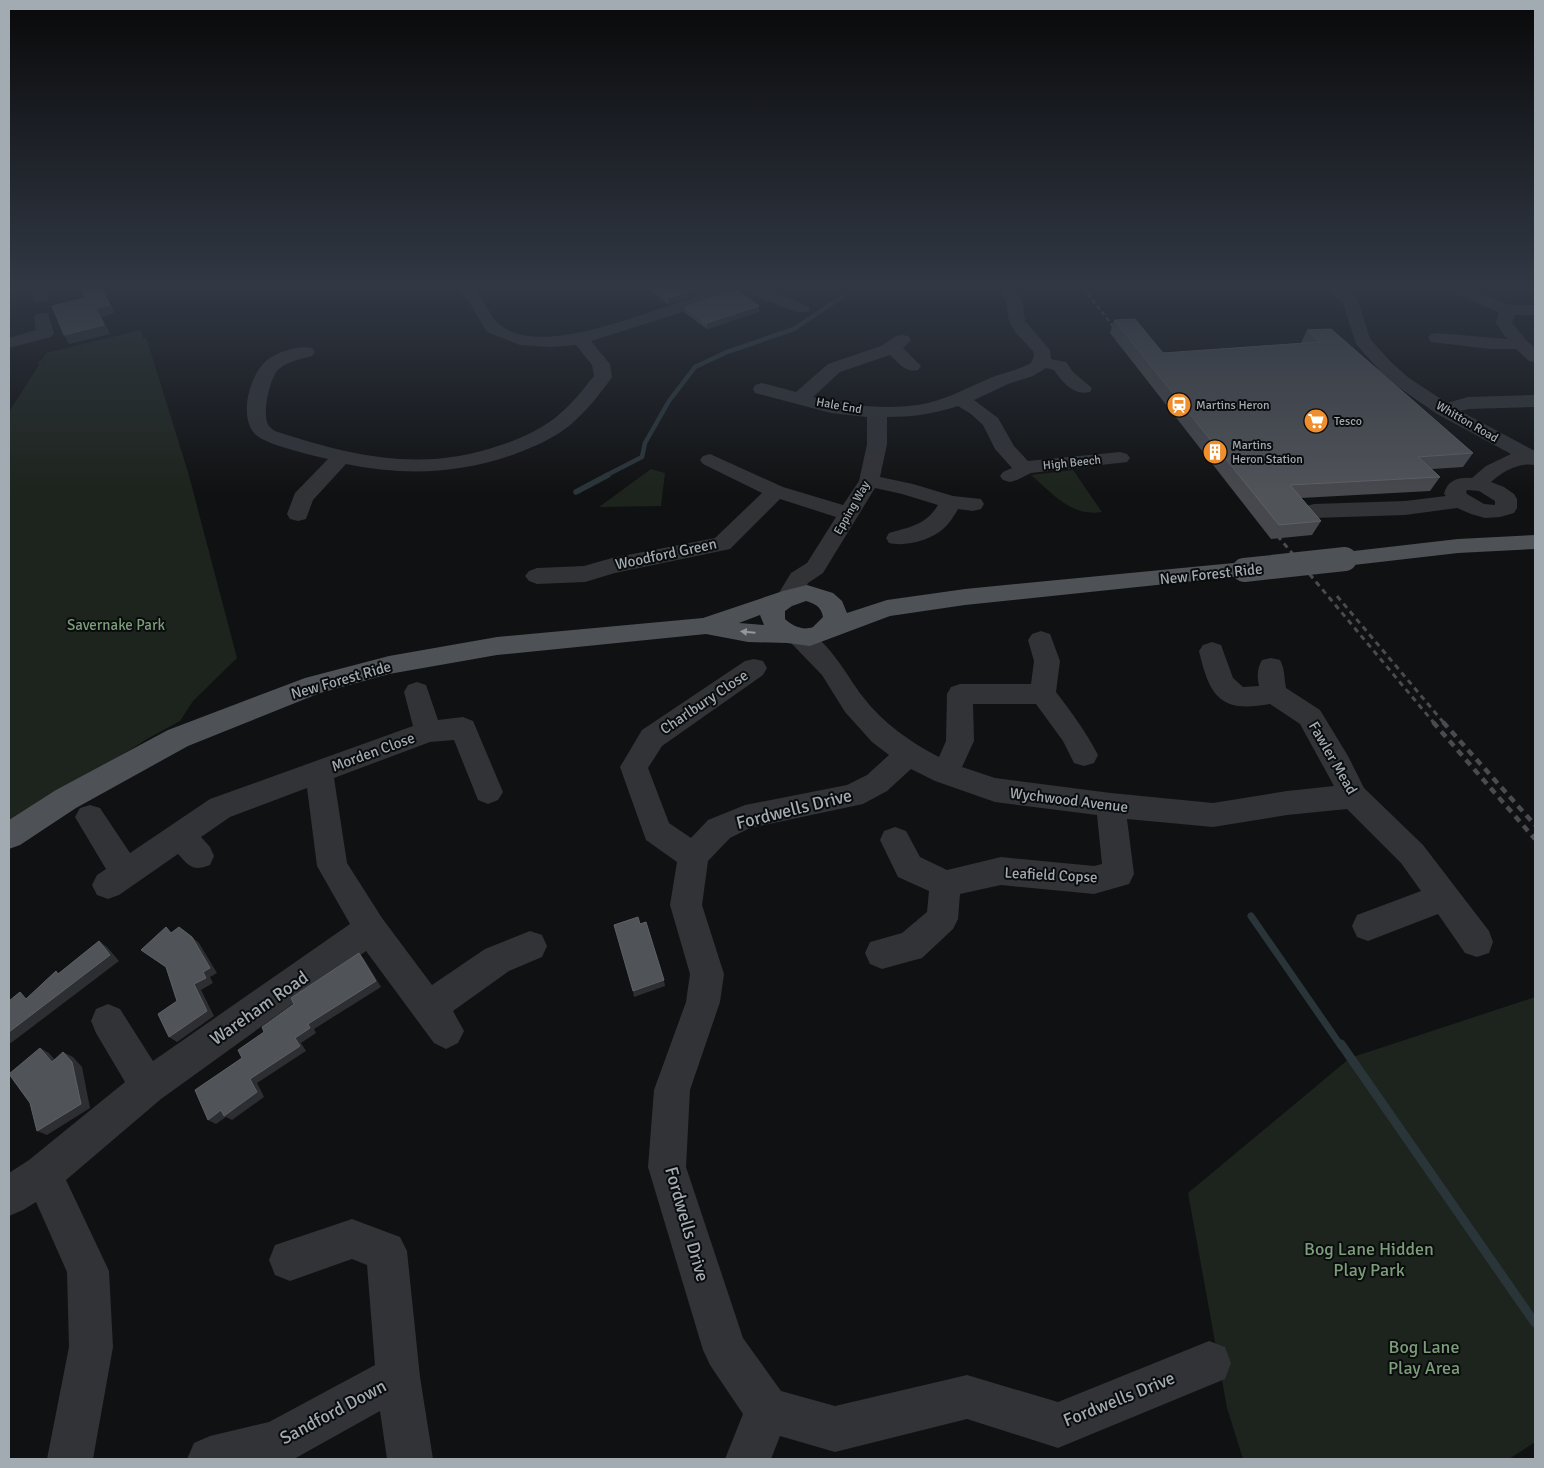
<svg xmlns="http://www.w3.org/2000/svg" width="1544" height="1468" font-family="Signika,sans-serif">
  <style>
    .green { fill: #1d241d }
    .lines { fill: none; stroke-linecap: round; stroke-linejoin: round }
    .stream-far3 { stroke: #2a353a; stroke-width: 4.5 }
    .stream-far2 { stroke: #2a353a; stroke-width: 5.5 }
    .stream-far1 { stroke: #2a353a; stroke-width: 7 }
    .stream { stroke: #2a353a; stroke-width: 9 }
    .minor { fill: #313337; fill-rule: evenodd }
    .major { fill: #4e5156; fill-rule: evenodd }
    .rail-far2 { stroke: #494b50; stroke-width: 2.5; stroke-dasharray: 4.5 3; stroke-linecap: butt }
    .rail-far1 { stroke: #494b50; stroke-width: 3; stroke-dasharray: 5.5 4.5; stroke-linecap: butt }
    .rail { stroke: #494b50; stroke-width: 4.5; stroke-dasharray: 7 5.5; stroke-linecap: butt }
    .major-bridge { stroke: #4e5156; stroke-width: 24 }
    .wall { fill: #46484d }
    .shaded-wall { fill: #2c2e31 }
    .building { fill: #505358; stroke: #5d6066 }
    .oneway { fill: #9198a0 }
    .labels { text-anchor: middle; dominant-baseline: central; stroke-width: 4; stroke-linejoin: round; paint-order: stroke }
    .far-poi-label { font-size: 12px; fill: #a2aab2; stroke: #0b0c0d; text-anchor: start }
    .far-street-label { font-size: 12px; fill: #a2aab2; stroke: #0b0c0d }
    .street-label { font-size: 15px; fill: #a2aab2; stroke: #0b0c0d }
    .park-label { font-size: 15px; fill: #7c9d79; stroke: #0b0c0d }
    .near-street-label { font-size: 18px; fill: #a2aab2; stroke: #0b0c0d }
    .near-park-label { font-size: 18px; fill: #7c9d79; stroke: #0b0c0d }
  </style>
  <rect width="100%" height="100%" fill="#101112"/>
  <path class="green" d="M 141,330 L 143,338 L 146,337 L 188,472 L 237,658 L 193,701 L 180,721 L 147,739 L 9,826 L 9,412 L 39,365 L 38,362 L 41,361 L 46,353 Z
    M 651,469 L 665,473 L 661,506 L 599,507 Z
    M 1073,470 L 1102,512 C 1071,517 1053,494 1031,475 Z
    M 1535,997 L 1535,1442 L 1509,1459 L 1243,1459 L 1227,1408 L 1188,1193 L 1350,1058 Z"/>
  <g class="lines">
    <path class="stream-far3" d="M 605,476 L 642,457 L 645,443 L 669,401 L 695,367 L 727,352 L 794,329 L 855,288"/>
    <path class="stream-far2" d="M 576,492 L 608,475"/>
    <path class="stream-far1" d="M 1251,916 L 1341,1046"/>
    <path class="stream" d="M 1341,1044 L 1535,1323"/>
    <path class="minor" d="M 30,288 L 46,288 L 48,298 L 46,301 L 34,301 Z
      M 457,288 L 473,288 C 482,297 492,319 500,325 C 549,363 672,298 727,288 C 756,282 782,295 808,306 L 810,309 L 808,312 L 796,312 L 743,291 L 737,295 L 591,341 L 610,364 L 612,377 C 600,394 586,412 569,426 C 554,438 534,447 515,454 C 459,474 404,476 346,464 L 313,500 L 306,519 L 298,521 L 290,519 L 287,514 L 295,493 L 328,459 C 311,455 267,445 256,435 C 238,419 249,376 266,361 C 276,352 299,345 312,348 L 315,352 L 312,356 C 301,359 288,361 279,369 C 270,376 261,416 269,426 C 269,427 274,430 275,431 C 351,456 423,473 501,445 C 520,439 539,430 555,418 C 570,406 582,391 594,376 L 592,365 L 576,345 L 551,347 L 520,345 L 487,332 L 469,302 Z
      M 997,288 L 1013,288 L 1022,300 L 1025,321 L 1050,350 L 1051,359 L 1066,362 L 1073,372 L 1092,388 L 1090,392 C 1074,396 1062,382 1054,370 L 1046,368 L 1033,376 L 1008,384 L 974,400 L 998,418 L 1014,446 L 1028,461 L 1120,452 L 1127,454 L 1130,458 L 1127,462 L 1031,473 L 1017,480 L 1010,482 L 1003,480 L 1000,476 L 1003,472 L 1012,468 L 995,449 L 983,425 L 971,414 L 958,406 C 934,414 912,417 887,417 L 887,444 L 880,477 L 913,484 L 953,496 L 981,499 L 984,504 L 981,509 L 973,511 L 958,509 C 954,516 949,524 943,529 C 931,540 905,547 889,543 L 886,538 L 889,533 C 910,527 926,525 938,505 L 902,494 L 875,488 L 823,573 L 808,583 L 797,602 L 789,604 L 781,602 L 777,596 L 791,573 L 807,563 L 836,517 L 780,499 L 730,549 L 615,573 L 585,582 L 537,584 L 529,581 L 525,576 L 529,571 L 537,568 L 584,566 L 612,558 L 715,538 L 762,493 L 703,464 L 700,460 L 703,456 L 710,454 L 783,487 L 843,505 L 859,481 L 867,444 L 867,417 L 831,413 L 755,393 L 753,389 L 755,385 L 762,383 L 796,392 L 828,364 L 881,346 L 896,336 L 902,335 L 908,336 L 911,340 L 903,348 L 921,366 L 918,370 C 905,373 899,363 890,355 L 840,372 L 813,397 C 849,406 899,412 935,401 C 956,395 975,384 995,376 C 1007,372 1020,369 1031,363 L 1034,356 L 1033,351 L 1015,332 L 1009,321 L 1006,300 Z
      M 1324,288 L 1342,288 L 1357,298 L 1370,339 L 1392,363 L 1409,378 L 1447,403 L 1468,397 L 1535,395 L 1535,407 L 1469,409 L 1460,411 L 1535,451 L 1535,465 C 1520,462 1503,471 1491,482 L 1504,487 L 1514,494 L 1517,499 L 1517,508 L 1514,513 L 1500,517 L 1485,518 L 1471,514 L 1457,508 L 1405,515 L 1314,518 L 1306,516 L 1303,511 L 1306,506 L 1314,504 L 1405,501 L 1446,496 L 1444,494 C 1447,480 1459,477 1472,478 L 1486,466 L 1511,454 L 1437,414 L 1397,386 L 1380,371 L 1356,344 L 1343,303 ZM 1468,490 L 1479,491 L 1495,501 L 1495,505 L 1484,504 L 1467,494 L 1466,491 Z
      M 1447,288 L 1468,288 L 1510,305 L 1535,305 L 1535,315 L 1515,315 L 1512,323 L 1526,340 L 1535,348 L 1535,362 L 1529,361 L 1516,349 L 1490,349 L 1431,342 L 1428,338 L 1431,334 L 1437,333 L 1507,339 L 1496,323 L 1499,312 L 1449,291 Z
      M 42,313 L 48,314 L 54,333 L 51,337 L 9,348 L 9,338 L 36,330 L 34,318 L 36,314 Z
      M 799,627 C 827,636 846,675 863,697 C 883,723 910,742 939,757 L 946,741 L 947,694 L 951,687 L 960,684 L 1031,684 L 1034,661 L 1028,640 L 1032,634 L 1041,631 L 1050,634 L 1060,661 L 1056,692 C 1072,713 1086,732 1098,755 L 1094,763 L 1084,766 L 1074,763 L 1063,741 L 1036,704 L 973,704 L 974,741 L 962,767 L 995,778 L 1111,793 L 1213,803 L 1287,791 L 1334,786 L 1300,724 L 1270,704 C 1221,713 1210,698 1199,651 L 1203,645 L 1212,642 L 1221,645 L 1233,678 L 1243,687 L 1259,686 C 1257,676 1257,669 1262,660 L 1271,658 L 1280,660 C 1285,669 1284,678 1286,688 L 1320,710 L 1348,756 L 1364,788 L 1423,845 L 1489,931 L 1493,942 L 1489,953 L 1477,957 L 1465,953 L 1438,914 L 1368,941 L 1357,937 L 1352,926 L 1357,915 L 1421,891 L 1401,863 L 1347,809 L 1287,815 L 1213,827 L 1127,819 L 1134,874 L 1129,884 L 1094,894 L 1001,885 L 960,894 L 958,919 L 953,929 L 922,958 L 882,969 L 870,964 L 865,953 L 870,942 L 902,933 L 927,912 L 929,891 L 898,877 L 880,840 L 884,831 L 895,827 L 906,831 L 920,857 L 947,870 L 1001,857 L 1094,866 L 1102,864 L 1097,815 L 995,802 L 935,781 L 911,769 L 887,791 L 863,804 L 750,828 L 730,838 L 708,861 L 702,905 L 724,974 L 720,1002 L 690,1090 L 686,1167 L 743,1338 L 781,1391 L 835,1406 L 967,1375 L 1058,1402 L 1209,1341 L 1225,1347 L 1231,1363 L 1225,1379 L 1058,1448 L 967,1419 L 835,1452 L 780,1436 L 771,1459 L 725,1459 L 743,1414 L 710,1365 L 703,1350 L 648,1167 L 654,1090 L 686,1002 L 690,974 L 670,905 L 677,862 L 646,840 L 620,767 L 642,730 L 745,661 L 754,659 L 763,661 L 767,668 L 763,675 L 662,746 L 648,768 L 669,823 L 691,838 L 708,820 L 745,805 L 847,785 L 867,775 L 889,755 L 872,742 L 845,712 L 822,675 L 790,642 L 787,636 L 790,630 Z
      M 417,682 L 426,685 L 438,720 L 463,717 L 473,721 L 503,792 L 498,800 L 488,804 L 478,800 L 454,740 L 430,742 L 334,778 L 347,863 L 382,918 L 432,985 L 485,949 L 530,931 L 542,935 L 547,946 L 542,957 L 509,971 L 453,1011 L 464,1031 L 458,1043 L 446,1049 L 434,1043 L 366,951 L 161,1099 L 66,1180 L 109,1271 L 113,1347 L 93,1459 L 47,1459 L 69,1347 L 67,1272 L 36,1202 L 23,1210 L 9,1216 L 9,1173 L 29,1160 L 125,1082 L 96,1033 L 91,1021 L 96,1009 L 108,1004 L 120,1009 L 153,1061 L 350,924 L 317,866 L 307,788 L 230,817 L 201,837 L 210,847 L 214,856 L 210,865 C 193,872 189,866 178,854 L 119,895 L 108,899 L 97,895 L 92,885 L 97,875 L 106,869 L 75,817 L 80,808 L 90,805 L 100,808 L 130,853 L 210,799 L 413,726 L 404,692 L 408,685 Z
      M 352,1219 L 400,1237 L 407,1251 L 420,1377 L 433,1459 L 387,1459 L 380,1411 L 294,1459 L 187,1459 L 194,1443 L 210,1436 L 269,1422 L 375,1365 L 367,1265 L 352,1259 L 290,1281 L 275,1275 L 269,1260 L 275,1245 Z"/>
    <path class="major" d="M 1535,535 L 1535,549 L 1458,553 L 1345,566 L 1337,564 L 1334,559 L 1337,554 L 1345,552 L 1458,539 Z
      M 1244,562 L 1252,565 L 1256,570 L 1252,575 L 965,605 L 890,616 L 810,646 L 787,643 L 748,642 L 706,634 L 497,655 L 389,674 L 320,693 L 188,746 L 76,808 L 20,845 L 9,849 L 9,820 L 56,790 L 168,730 L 305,678 L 389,656 L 497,637 L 703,618 L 783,591 L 807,585 L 833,593 L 842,601 L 847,613 L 887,600 L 965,589 ZM 806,601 C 815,604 821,606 823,617 L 813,627 C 802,631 793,626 785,619 L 785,611 L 792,606 ZM 760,615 L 764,625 L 739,623 Z"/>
    <path class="rail-far2" d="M 1083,288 L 1120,335"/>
    <path class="rail-far1" d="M 1271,528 L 1434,723
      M 1337,596 L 1444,723"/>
    <path class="rail" d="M 1433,722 L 1535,839
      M 1443,722 L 1535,825"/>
    <path class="major-bridge" d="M 1244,570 L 1345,559"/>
  </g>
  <path class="wall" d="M 647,288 L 721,288 L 668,304 Z
    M 759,306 L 759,312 L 707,329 L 685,313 L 684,307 Z
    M 1114,320 L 1163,353 L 1301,343 L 1307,330 L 1473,453 L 1463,467 L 1432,469 L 1440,477 L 1430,491 L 1301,498 L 1321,521 L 1312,535 L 1271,539 L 1110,333 Z"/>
  <path class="shaded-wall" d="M 101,288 L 103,288 L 104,292 L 115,313 L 102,317 L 110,334 L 69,344 L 64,335 L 96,308 Z
    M 701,288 L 721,288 L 668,304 L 668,298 Z
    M 759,306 L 759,312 L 707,329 L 707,323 Z
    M 192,937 L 199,943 L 217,973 L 210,977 L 213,983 L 201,990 L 214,1016 L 177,1042 L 169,1037 L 194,984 Z
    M 99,941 L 107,947 L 119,961 L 11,1043 L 9,1042 L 9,1032 Z
    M 359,953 L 364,959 L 381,987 L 314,1029 L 316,1033 L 301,1043 L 306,1051 L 257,1083 L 264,1097 L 232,1120 L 226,1117 L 216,1124 L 208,1120 L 250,1079 L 295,1038 L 308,1024 Z
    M 664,980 L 665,986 L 634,997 L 633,991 Z
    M 40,1048 L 49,1053 L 61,1067 L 52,1062 Z
    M 63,1052 L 73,1057 L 82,1067 L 90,1108 L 47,1135 L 37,1131 Z"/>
  <path class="building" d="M 82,288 L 101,288 L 110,305 L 96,308 L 104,325 L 64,335 L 52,306 L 85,298 Z
    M 654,288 L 701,288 L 668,298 Z
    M 737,290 L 759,306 L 707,323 L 684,307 Z
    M 1135,319 L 1163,353 L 1320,342 L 1307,330 L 1331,329 L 1473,453 L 1418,457 L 1440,477 L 1290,485 L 1321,521 L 1279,525 L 1114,320 Z
    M 638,917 L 640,924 L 646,922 L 664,980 L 633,991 L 614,925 Z
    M 166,927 L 171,933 L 179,927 L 192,937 L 210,968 L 203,972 L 206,978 L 194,984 L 207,1011 L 169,1037 L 158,1014 L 177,1001 L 166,967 L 141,950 Z
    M 99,941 L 110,955 L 9,1032 L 9,1001 L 20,992 L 26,999 L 56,971 L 58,974 Z
    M 359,953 L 376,981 L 308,1024 L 310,1028 L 295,1038 L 300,1046 L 250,1079 L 257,1092 L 224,1116 L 221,1110 L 208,1120 L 195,1090 L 242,1058 L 238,1050 L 264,1032 L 262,1027 L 294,1004 L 291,998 Z
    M 40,1048 L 52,1062 L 63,1052 L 72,1062 L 81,1104 L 37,1131 L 30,1103 L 9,1074 Z"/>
  <defs><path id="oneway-solid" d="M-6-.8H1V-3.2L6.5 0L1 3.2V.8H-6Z" transform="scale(1.25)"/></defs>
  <use class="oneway" href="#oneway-solid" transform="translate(748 632) rotate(-175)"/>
  <linearGradient id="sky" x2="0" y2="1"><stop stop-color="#09090a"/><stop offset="0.58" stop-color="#313844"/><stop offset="1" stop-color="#313844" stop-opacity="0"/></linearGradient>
  <rect width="1544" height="493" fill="url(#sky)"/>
  <defs>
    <symbol id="station-disc" viewBox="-11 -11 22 22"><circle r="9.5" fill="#ee8e2c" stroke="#0b0c0d"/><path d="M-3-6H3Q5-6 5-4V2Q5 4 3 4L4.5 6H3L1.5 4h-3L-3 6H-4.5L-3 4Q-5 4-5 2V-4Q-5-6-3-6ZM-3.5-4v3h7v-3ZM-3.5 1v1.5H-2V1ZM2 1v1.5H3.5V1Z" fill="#fff"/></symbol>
    <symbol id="supermarket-disc" viewBox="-11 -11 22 22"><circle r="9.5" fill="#ee8e2c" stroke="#0b0c0d"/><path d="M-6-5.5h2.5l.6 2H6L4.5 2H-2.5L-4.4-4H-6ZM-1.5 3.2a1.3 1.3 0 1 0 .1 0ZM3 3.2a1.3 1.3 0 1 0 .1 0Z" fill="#fff"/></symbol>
    <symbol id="building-disc" viewBox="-11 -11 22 22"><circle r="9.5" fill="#ee8e2c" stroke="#0b0c0d"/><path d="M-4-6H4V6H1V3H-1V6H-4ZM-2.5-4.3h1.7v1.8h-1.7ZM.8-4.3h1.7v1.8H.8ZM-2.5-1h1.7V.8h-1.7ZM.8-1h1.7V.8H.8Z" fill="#fff"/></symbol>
  </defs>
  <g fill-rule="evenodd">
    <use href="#station-disc" x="1165" y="391" width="28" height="28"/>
    <use href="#supermarket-disc" x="1302" y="407" width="28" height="28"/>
    <use href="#building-disc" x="1201" y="438" width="28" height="28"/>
  </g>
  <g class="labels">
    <g class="far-poi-label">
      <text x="1196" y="405">Martins Heron</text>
      <text x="1334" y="421">Tesco</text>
      <text x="1232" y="445">Martins<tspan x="1232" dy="14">Heron Station</tspan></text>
    </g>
    <g class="far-street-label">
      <text transform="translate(839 406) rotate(10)">Hale End</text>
      <text transform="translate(1467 422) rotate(30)">Whitton Road</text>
      <text transform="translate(1072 463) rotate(-6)">High Beech</text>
      <text transform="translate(852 508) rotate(-60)">Epping Way</text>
    </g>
    <g class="street-label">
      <text transform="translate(666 554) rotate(-12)">Woodford Green</text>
      <text transform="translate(1211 574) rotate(-6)">New Forest Ride</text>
      <text transform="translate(341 680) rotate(-16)">New Forest Ride</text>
      <text transform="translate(704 702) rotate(-34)">Charlbury Close</text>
      <text transform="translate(373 752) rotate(-20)">Morden Close</text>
      <text transform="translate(1333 758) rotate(60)">Fawler Mead</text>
      <text transform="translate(1069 800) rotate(7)">Wychwood Avenue</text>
      <text transform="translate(1051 875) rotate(3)">Leafield Copse</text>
    </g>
    <g class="park-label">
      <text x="116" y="625">Savernake Park</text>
    </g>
    <g class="near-street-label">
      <text transform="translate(794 809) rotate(-14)">Fordwells Drive</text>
      <text transform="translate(259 1008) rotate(-35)">Wareham Road</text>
      <text transform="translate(687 1224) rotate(74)">Fordwells Drive</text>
      <text transform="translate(1119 1399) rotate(-22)">Fordwells Drive</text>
      <text transform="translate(333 1412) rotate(-28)">Sandford Down</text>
    </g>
    <g class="near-park-label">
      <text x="1369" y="1249">Bog Lane Hidden<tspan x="1369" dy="21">Play Park</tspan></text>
      <text x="1424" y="1347">Bog Lane<tspan x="1424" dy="21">Play Area</tspan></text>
    </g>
  </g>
  <rect width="1544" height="1468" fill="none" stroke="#a2aab2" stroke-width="20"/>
</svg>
